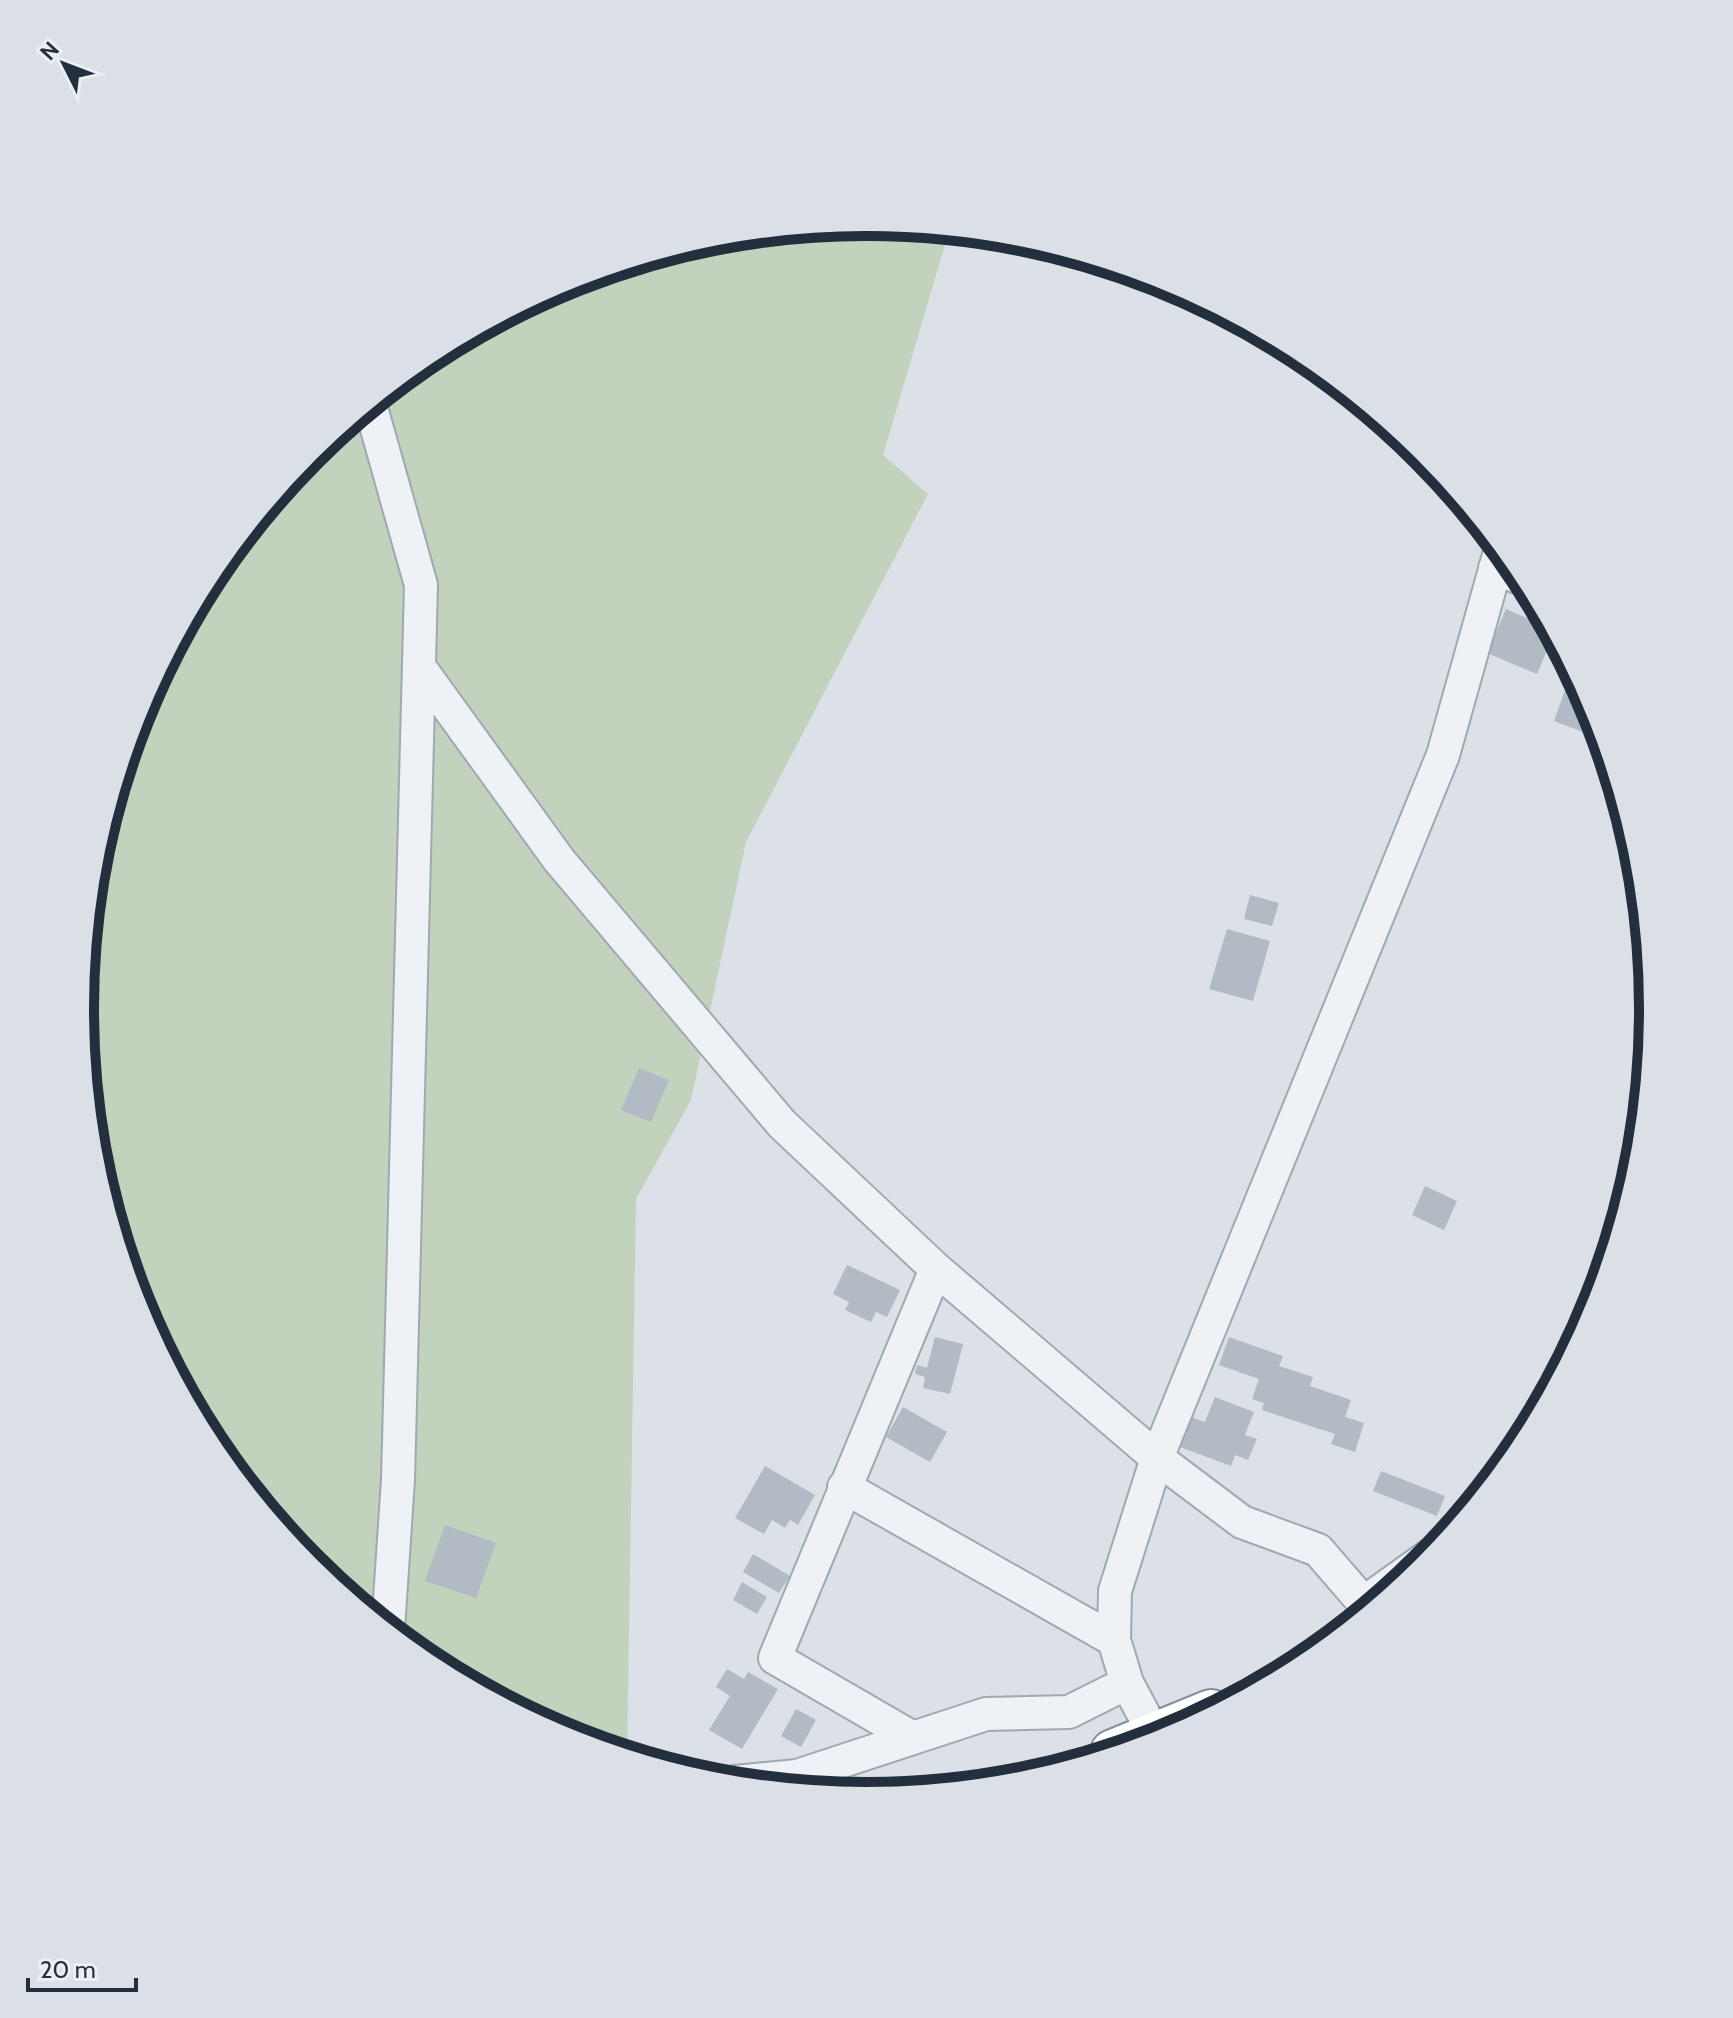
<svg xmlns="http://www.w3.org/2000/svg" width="1733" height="2018" font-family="Cabin,sans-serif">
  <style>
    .green { fill: #c2d2bc }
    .building { fill: #b2bac4 }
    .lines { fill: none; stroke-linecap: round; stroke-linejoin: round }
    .street-casing { stroke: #a0a8b1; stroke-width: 36 }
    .highway-casing { stroke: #828f9f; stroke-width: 48 }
    .street { stroke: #eef1f5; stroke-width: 32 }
    .highway { stroke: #fff; stroke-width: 44 }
    .rim { fill: none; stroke: #242f3e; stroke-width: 10 }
  </style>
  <rect width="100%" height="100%" fill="#dbe1e7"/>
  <path class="green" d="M 867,223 L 949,231 L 883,455 L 928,494 L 746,842 L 691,1100 L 636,1199 L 627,1754 L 565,1735 L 429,1663 L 310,1565 L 212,1446 L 140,1310 L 95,1162 L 80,1009 L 95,855 L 140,708 L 213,572 L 311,453 L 430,355 L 566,282 L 714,238 Z"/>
  <path class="building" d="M 1506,609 L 1550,628 L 1554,634 L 1537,674 L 1487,653 Z
    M 1565,690 L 1588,699 L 1597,720 L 1591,735 L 1554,721 Z
    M 1250,895 L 1279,903 L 1272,926 L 1244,919 Z
    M 1227,929 L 1270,941 L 1253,1001 L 1209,989 Z
    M 639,1068 L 669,1080 L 651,1122 L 621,1110 Z
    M 1637,1139 L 1640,1141 L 1638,1163 L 1630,1187 L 1619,1183 Z
    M 1425,1186 L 1457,1201 L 1444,1230 L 1412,1215 Z
    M 847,1265 L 900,1290 L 887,1317 L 876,1312 L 871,1322 L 845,1310 L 849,1302 L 833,1294 Z
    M 935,1337 L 963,1344 L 950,1394 L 923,1388 L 925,1377 L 915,1374 L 917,1365 L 927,1368 Z
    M 1229,1337 L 1283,1356 L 1279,1366 L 1313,1377 L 1310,1386 L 1351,1400 L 1345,1417 L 1364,1423 L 1355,1452 L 1331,1444 L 1335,1434 L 1262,1410 L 1264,1403 L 1252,1399 L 1259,1379 L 1219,1365 Z
    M 1215,1397 L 1254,1412 L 1245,1435 L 1257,1439 L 1248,1460 L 1235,1455 L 1231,1466 L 1180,1447 L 1191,1417 L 1205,1422 Z
    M 903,1407 L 947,1432 L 930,1462 L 886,1437 Z
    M 765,1466 L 815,1495 L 798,1525 L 790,1520 L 785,1528 L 772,1520 L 764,1534 L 735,1518 Z
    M 1381,1471 L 1445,1496 L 1437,1516 L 1373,1491 Z
    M 445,1525 L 496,1543 L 476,1598 L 425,1581 Z
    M 753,1554 L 790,1576 L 779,1593 L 743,1572 Z
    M 742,1582 L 767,1597 L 757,1614 L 733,1600 Z
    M 727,1669 L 744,1679 L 748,1672 L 778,1689 L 742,1749 L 709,1730 L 730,1696 L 716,1687 Z
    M 796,1709 L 816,1720 L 801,1747 L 781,1736 Z"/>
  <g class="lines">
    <defs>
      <path id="street" d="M 370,404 L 421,585 L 398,1480 L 388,1629
        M 1495,568 L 1525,580
        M 420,668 L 559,860 L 782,1124 L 936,1269 L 1157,1458 L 1242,1522 L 1318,1550 L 1369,1609
        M 844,1487 L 1114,1640
        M 1365,1602 L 1432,1554
        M 1144,1715 L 1127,1683 L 1114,1640 L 1115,1591 L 1157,1458 L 1443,755 L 1501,548
        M 913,1738 L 775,1658 L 936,1269
        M 735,1782 L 797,1776 L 986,1714 L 1069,1712 L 1127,1683"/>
      <path id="highway" d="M 1113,1752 L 1211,1712"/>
    </defs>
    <use href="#street" class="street-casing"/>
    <use href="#highway" class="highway-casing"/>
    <use href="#street" class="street"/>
    <use href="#highway" class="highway"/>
  </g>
  <path d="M0 0H1733V2018H0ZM866 236H867A772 772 0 0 1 1639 1008V1010A772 772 0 0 1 867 1782H866A772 772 0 0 1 94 1010V1008A772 772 0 0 1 866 236Z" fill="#dbe0e6" fill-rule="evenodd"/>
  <path class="rim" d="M866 236H867A772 772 0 0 1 1639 1008V1010A772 772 0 0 1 867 1782H866A772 772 0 0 1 94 1010V1008A772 772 0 0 1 866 236Z"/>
  <g transform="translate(64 64) rotate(312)" stroke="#ebeff5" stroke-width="6" paint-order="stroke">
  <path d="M0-6L14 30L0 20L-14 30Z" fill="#242f3e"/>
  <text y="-12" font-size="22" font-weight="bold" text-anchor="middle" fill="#242f3e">N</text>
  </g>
  <path d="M28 1978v12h108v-12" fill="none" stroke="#242f3e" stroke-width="4"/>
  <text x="40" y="1978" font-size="24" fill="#242f3e" stroke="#ebeff5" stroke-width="6" paint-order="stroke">20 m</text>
</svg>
